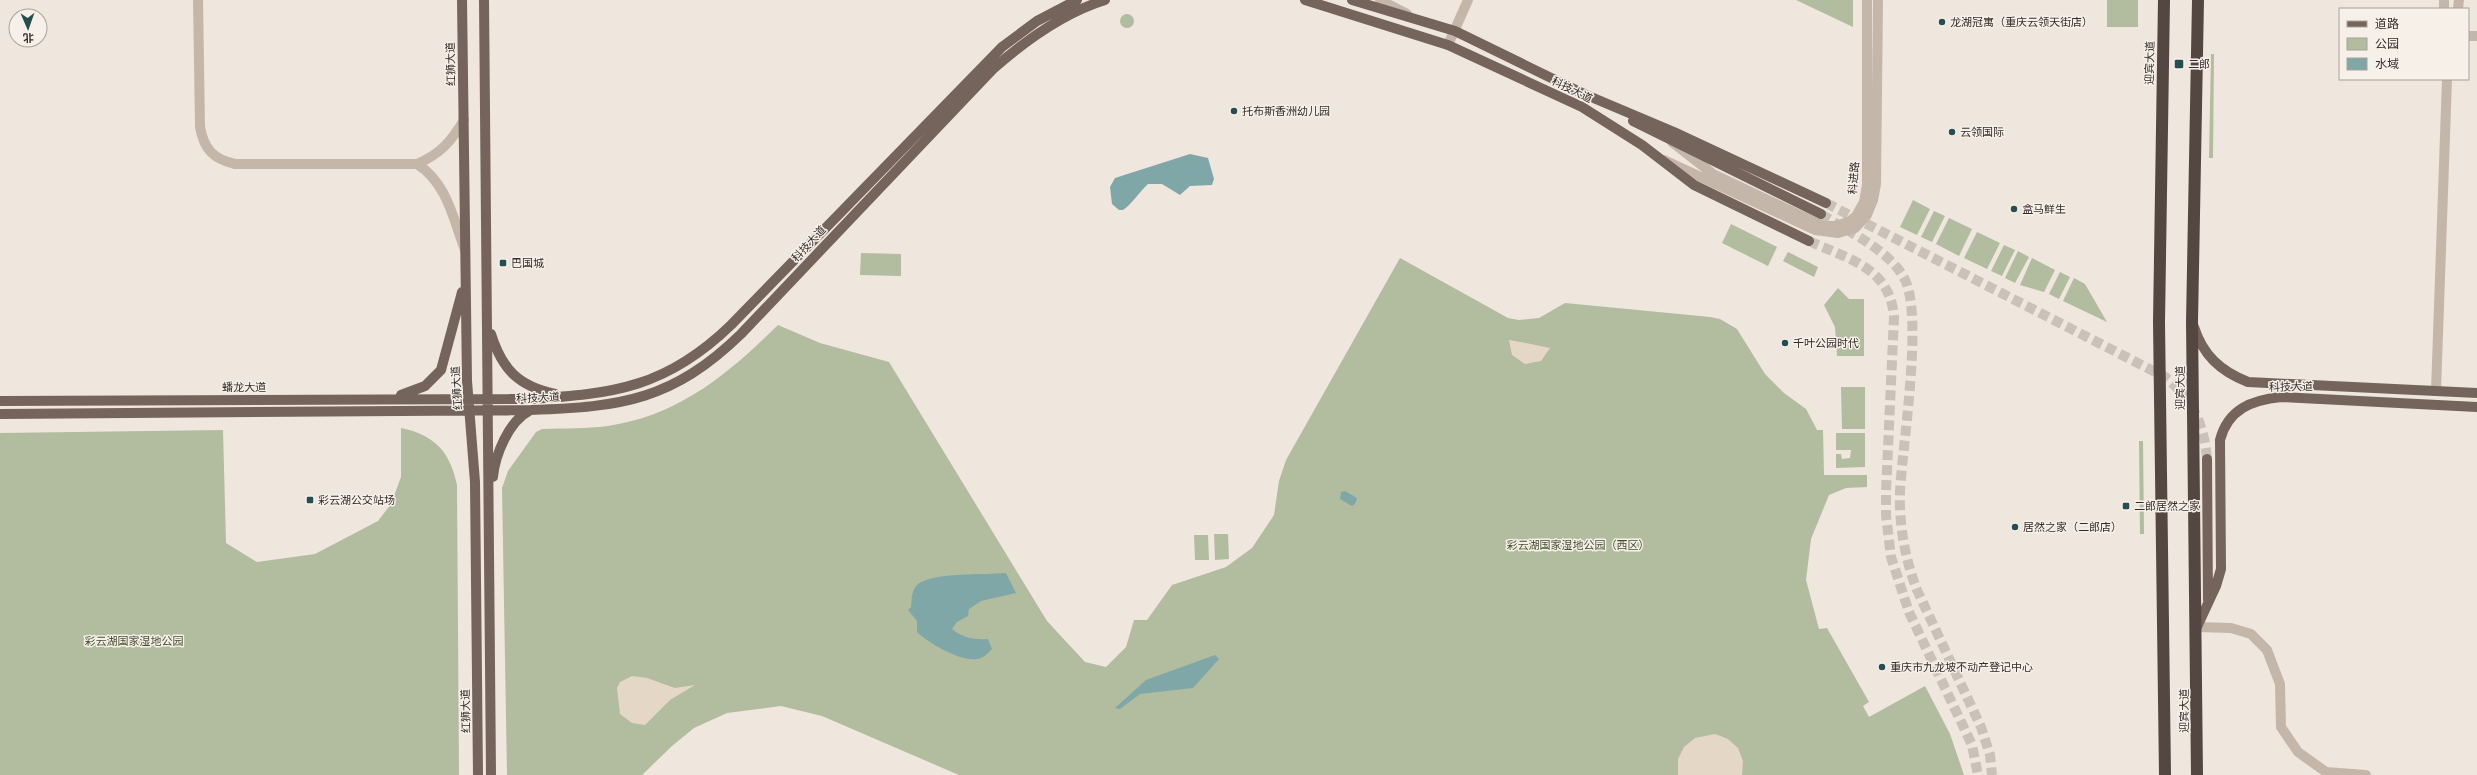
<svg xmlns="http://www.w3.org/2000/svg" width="2477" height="775" font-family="'Fira Sans','Noto Sans SC',sans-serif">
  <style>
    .green { fill: #b2bc9f }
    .plaza { fill: #e5d7c6 }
    .water { fill: #80a7a8 }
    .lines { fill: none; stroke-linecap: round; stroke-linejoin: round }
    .major-tunnel { stroke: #cac1b9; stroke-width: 10; stroke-dasharray: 10 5; stroke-linecap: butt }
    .minor { stroke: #c5b6aa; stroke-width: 10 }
    .major { stroke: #74645c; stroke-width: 10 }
    .highway { stroke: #544741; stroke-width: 12 }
    .poi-dot { fill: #244e50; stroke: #f7f0e9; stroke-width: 1.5 }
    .labels { text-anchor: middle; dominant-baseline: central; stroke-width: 3; stroke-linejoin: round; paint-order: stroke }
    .poi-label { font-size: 11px; fill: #342c29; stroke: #f7f0e9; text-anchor: start }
    .street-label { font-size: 11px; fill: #342c29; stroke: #f7f0e9 }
    .park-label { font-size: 11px; fill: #444f30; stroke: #f7f0e9 }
  </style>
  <rect width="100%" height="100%" fill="#efe6dd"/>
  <path class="green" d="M 1796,0 L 1853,0 L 1853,27 Z
    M 2107,0 L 2138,0 L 2138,27 L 2107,27 Z
    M1120 21a7 7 0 1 1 14 0a7 7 0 1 1-14 0Z
    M 2211,54 L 2214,54 L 2213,158 L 2209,158 Z
    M 1913,200 L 1930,209 L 1917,235 L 1900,227 Z
    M 1934,211 L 1945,216 L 1932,242 L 1921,237 Z
    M 1949,218 L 1972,229 L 1959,256 L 1936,244 Z
    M 1731,224 L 1777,247 L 1768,266 L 1722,243 Z
    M 1977,232 L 2000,243 L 1987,269 L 1964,258 Z
    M 2004,245 L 2015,250 L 2002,276 L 1991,271 Z
    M 2018,251 L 2029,257 L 2015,283 L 2005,278 Z
    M 1788,252 L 1818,267 L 1814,277 L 1783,261 Z
    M 861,253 L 901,254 L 901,276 L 860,275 Z
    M 1400,258 L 1508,318 L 1519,320 L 1539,318 L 1565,303 L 1710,317 L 1720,319 L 1737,329 L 1765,374 L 1784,393 L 1806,409 L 1817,430 L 1823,430 L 1824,475 L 1867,475 L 1867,487 L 1846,488 L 1829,495 L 1811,539 L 1806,580 L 1819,629 L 1827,628 L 1869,702 L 1863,706 L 1869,717 L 1925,686 L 1950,734 L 1964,775 L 959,775 L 822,716 L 781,706 L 727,713 L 694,728 L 672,746 L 642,775 L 507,775 L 502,488 L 508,471 L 536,432 L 542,429 C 564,428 586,429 608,426 C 680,415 728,374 778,325 L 820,343 L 889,362 L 1047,621 L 1085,662 L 1106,667 L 1126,647 L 1134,620 L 1147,620 L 1172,585 L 1226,567 L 1252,548 L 1274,515 L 1279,481 L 1286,460 Z
    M 2032,258 L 2055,270 L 2044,292 L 2020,285 Z
    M 2060,272 L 2070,277 L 2059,299 L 2049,294 Z
    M 2074,278 L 2085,284 L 2107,322 L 2063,301 Z
    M 1838,288 L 1849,299 L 1864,299 L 1864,356 L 1837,356 L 1835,327 L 1824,305 Z
    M 1841,387 L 1865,387 L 1865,429 L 1842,429 Z
    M 401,428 C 435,435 450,452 457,485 L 459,775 L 0,775 L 0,433 L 223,430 L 226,543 L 257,562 L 315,554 L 378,521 L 391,504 L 401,477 Z
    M 1836,433 L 1865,433 L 1865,467 L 1836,468 L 1836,454 L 1841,454 L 1842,459 L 1850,458 L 1851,450 L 1836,450 Z
    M 2139,441 L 2143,441 L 2144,534 L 2140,534 Z
    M 1214,534 L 1228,534 L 1229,559 L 1215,560 Z
    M 1194,535 L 1208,535 L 1209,560 L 1195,560 Z"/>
  <path class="plaza" d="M 1509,340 L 1526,343 L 1550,348 L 1541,361 L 1525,364 L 1512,355 Z
    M 632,676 L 647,678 L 675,688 L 695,685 L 670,700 L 645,725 L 632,723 L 620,714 L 617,688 L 620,682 Z
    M 1715,734 L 1728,739 L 1738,748 L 1743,761 L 1742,775 L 1678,775 L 1678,759 L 1684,747 L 1695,738 Z"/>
  <path class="water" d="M 1190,154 L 1208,158 L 1214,179 L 1212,185 L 1190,186 L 1180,195 L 1162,184 L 1148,184 C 1140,191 1132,204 1123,210 L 1119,210 L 1112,204 L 1110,187 L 1115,178 Z
    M 1345,491 L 1357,498 L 1355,504 L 1352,506 L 1340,499 L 1341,492 Z
    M 1006,573 L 1016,593 L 981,601 L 969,609 L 968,616 L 957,622 L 952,629 C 963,638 974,640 988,639 L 992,649 C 987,654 984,658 977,659 C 961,662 928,643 917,632 L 917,621 L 908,610 L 911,607 C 912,599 911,590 918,584 C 934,572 985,575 1006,573 Z
    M 1215,655 L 1219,659 L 1193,688 L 1140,694 L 1120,709 L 1115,708 L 1146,680 Z"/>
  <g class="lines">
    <path class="major-tunnel" d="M 1826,203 L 2165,377 C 2192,399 2204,423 2207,459
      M 1821,214 C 1848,232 1886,248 1903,276 C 1925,310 1902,446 1900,492 C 1899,525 1905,559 1917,590 L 1981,727 L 1990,755 L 1992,775
      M 1809,241 C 1848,259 1890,267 1894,317 L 1886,492 L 1886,515 L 1891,557 L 1909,612 L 1972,745 L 1978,775"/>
    <path class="minor" d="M 198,0 L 200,127 C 204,149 213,159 235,164 L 417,164 C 440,154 451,142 464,120
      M 1380,0 L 1407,14
      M 2444,9 L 2444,0
      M 2458,9 L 2459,0
      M 2468,36 L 2477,36
      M 1448,45 L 1468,0
      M 1672,142 L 1713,174 L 1823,226 L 1837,226 L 1850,221 L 1856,216 L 1864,202 L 1867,185 L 1867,0
      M 1664,160 L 1815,230 L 1838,233 L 1855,228 L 1867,215 L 1873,200 L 1876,184 L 1878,0
      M 417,164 C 447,183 453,218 465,250
      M 2436,391 L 2447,79
      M 2197,627 L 2231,628 L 2251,634 L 2267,650 L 2280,684 L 2281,727 L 2298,752 L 2326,772 L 2366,775"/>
    <path class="major" d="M 462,0 L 467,381 L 475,482 L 478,775
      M 484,0 L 491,775
      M 1305,0 L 1448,45 L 1582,107 L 1642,145 L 1694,185 L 1809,241
      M 1352,0 L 1455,31 L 1584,94 L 1674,132 L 1826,203
      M 1633,121 L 1821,214
      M 2194,327 C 2203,355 2220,371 2248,382 L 2477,393
      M 491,334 C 502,369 518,386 555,394
      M 401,395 L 425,386 L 441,370 L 462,292
      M 0,401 L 529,399 C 615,394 667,387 731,325 L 1002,47 L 1037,21 L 1077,0
      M 0,414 L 531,410 C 622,407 673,400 741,334 L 993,69 C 1026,40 1063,13 1105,0
      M 2207,459 L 2208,600
      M 493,477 C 495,455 509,421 529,411
      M 2197,627 L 2216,586 L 2221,569 L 2220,440 C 2228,409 2252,400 2281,397 L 2477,407"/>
    <path class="highway" d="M 2164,0 L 2159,322 L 2165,775
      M 2197,775 L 2192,322 L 2198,0"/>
  </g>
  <g class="poi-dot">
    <circle cx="1942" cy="22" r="4"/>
    <rect x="2174" y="59" width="10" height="10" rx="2"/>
    <circle cx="1234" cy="111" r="4"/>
    <circle cx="1952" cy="132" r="4"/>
    <circle cx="2014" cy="209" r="4"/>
    <rect x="499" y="259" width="8" height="8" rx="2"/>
    <circle cx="1785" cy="343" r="4"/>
    <rect x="306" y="496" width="8" height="8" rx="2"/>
    <rect x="2122" y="502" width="8" height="8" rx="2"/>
    <circle cx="2015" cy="527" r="4"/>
    <circle cx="1882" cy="667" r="4"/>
  </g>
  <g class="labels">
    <g class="poi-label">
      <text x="1950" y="22">龙湖冠寓（重庆云领天街店）</text>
      <text x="2188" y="64">二郎</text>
      <text x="1242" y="111">托布斯香洲幼儿园</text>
      <text x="1960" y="132">云领国际</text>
      <text x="2022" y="209">盒马鲜生</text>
      <text x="511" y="263">巴国城</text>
      <text x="1793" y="343">千叶公园时代</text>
      <text x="318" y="500">彩云湖公交站场</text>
      <text x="2134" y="506">二郎居然之家</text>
      <text x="2023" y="527">居然之家（二郎店）</text>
      <text x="1890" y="667">重庆市九龙坡不动产登记中心</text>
    </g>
    <g class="street-label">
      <text transform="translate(2150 63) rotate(-89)">迎宾大道</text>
      <text transform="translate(451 64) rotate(-91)">红狮大道</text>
      <text transform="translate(1572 90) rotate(26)">科技大道</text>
      <text transform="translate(1854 178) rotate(-86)">科进路</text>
      <text transform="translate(809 244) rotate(-47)">科技大道</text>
      <text x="244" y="387">蟠龙大道</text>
      <text transform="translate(2291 387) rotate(-1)">科技大道</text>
      <text transform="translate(457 388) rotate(-94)">红狮大道</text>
      <text transform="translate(2180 388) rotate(-90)">迎宾大道</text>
      <text transform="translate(538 398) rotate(-2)">科技大道</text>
      <text transform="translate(466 711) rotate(-91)">红狮大道</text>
      <text transform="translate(2184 711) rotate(-90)">迎宾大道</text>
    </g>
    <g class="park-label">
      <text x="1578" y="545">彩云湖国家湿地公园（西区）</text>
      <text x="134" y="641">彩云湖国家湿地公园</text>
    </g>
  </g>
  <rect x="2339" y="8" width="130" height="72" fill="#f7f0e9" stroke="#a9a29c"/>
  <rect x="2347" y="21" width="20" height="6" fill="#74645c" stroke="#a9a29c"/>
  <text x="2375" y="28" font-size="12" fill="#342c29">道路</text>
  <rect x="2347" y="38" width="20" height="12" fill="#b2bc9f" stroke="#a9a29c"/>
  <text x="2375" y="48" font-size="12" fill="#342c29">公园</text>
  <rect x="2347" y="58" width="20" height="12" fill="#80a7a8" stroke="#a9a29c"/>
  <text x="2375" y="68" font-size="12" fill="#342c29">水域</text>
  <g transform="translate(28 28) rotate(178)"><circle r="19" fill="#f7f0e9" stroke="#a9a29c"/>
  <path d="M0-3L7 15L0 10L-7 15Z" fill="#244e50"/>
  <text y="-6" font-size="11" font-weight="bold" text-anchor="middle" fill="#342c29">北</text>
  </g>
</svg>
